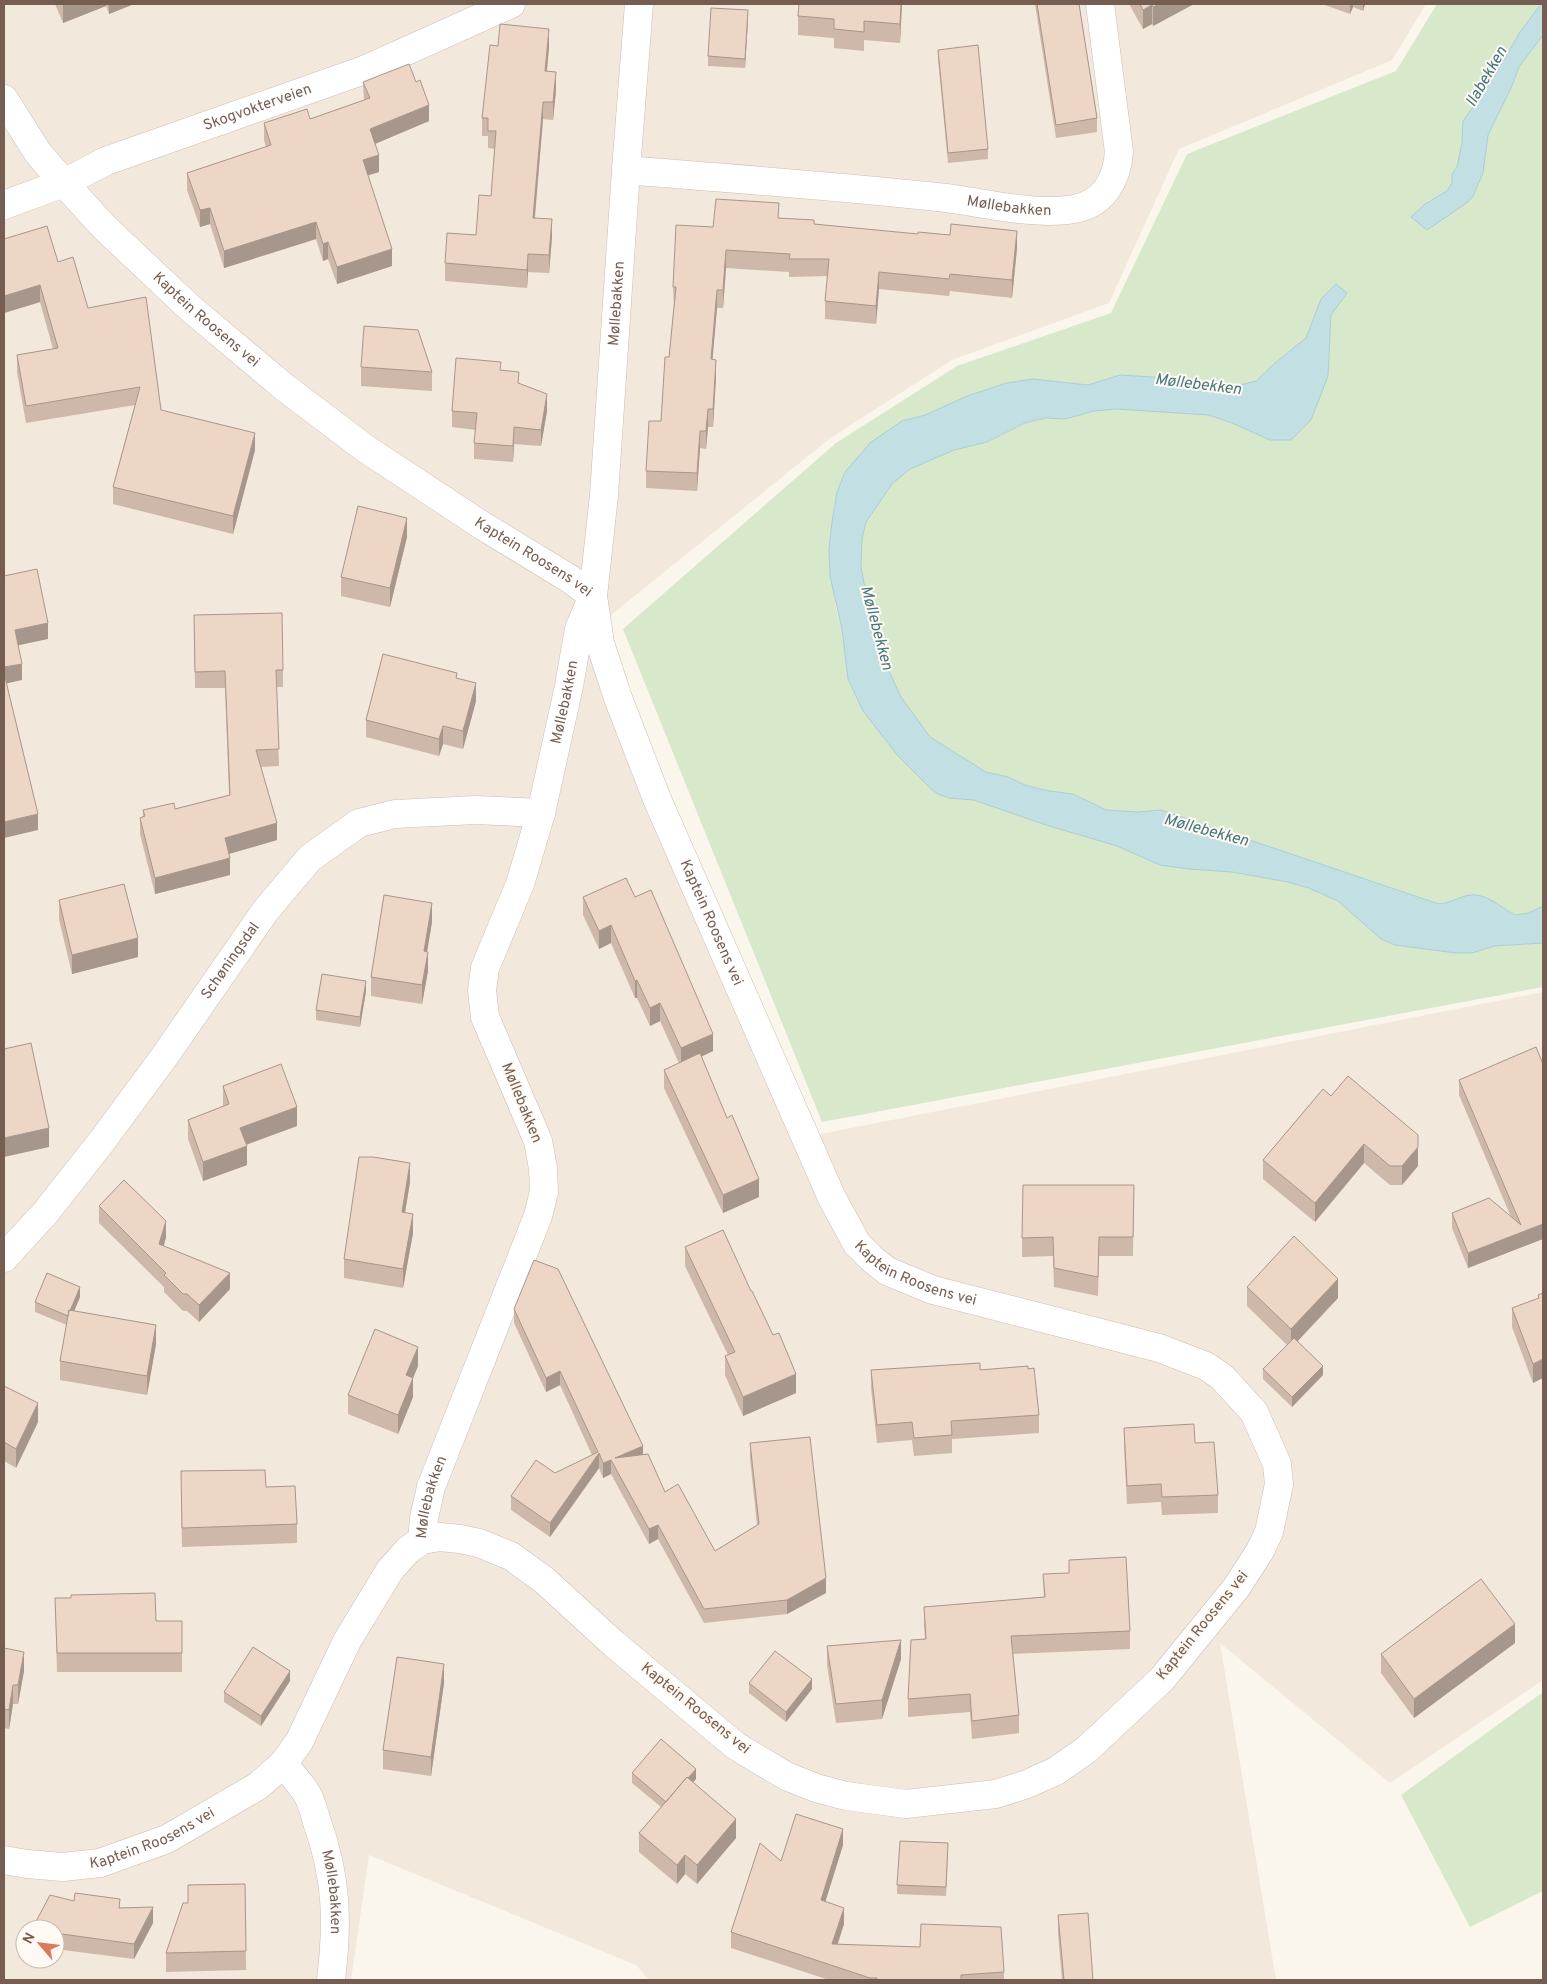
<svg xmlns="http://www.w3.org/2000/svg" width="1547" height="1984" font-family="Overpass,sans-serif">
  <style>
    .residential { fill: #f2e8db; fill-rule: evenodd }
    .green { fill: #d7e8cb }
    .water { fill: #c2dfe4; stroke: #a9ced5 }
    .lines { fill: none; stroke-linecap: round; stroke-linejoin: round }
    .minor-casing { stroke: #cdbeb3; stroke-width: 29 }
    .minor { stroke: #fff; stroke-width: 28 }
    .wall { fill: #cdb8aa }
    .shaded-wall { fill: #a7968b }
    .building { fill: #eed6c6; stroke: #a7968b }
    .labels { text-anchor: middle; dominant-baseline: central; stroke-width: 4; stroke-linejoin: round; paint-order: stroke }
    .street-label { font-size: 15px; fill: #755e51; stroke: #fefaf3 }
    .water-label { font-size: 16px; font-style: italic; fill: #48767f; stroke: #fefaf3 }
  </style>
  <rect width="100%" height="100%" fill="#fbf6ec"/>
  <path class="residential" d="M 4,4 L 1426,4 L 1392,60 L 1179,149 L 1109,303 L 952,360 L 832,437 L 601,623 L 800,1138 L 1543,992 L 1543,1680 L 1390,1783 L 1220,1643 L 1276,1980 L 649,1980 L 636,1965 L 369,1855 L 351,1980 L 4,1980 ZM 25,1929 L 55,1929 L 55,1959 L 25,1959 Z"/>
  <path class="green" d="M 1437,4 L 1541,4 L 1520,32 L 1494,77 L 1463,121 L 1462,143 L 1457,167 L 1452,174 L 1452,183 L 1447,191 L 1425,204 L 1427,230 L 1440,220 L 1483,173 L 1488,135 L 1512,86 L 1519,67 L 1543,35 L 1543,906 L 1529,913 L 1515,915 L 1491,900 L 1462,897 L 1452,902 L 1436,903 L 1161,810 L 1137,812 L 1106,810 L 1073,794 L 1049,791 L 1025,785 L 1008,777 L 986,772 L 930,737 L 901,697 L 887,667 L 864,583 L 861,567 L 862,539 L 866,522 L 892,484 L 910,469 L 954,450 L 987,442 L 1025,423 L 1045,418 L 1065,419 L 1094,411 L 1117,409 L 1209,415 L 1232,423 L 1270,440 L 1328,376 L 1331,315 L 1347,293 L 1314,317 L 1306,338 L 1275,363 L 1256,381 L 1227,388 L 1168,378 L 1120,375 L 1088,385 L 1033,379 L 1007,383 L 967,396 L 925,415 L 902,421 L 845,472 L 837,492 L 829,549 L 836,608 L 842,629 L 848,679 L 863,711 L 949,798 L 974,800 L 1046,825 L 1117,846 L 1143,858 L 1188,869 L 1232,872 L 1288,882 L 1309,888 L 1338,901 L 1381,939 L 1395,945 L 1456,953 L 1472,953 L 1494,946 L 1543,943 L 1543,987 L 822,1122 L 623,629 L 836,443 L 957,366 L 1111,313 L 1187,154 L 1396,71 Z
    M 1543,1692 L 1543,1891 L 1470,1927 L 1401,1795 Z"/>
  <path class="water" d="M 1541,4 L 1543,4 L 1543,35 L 1519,67 L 1512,86 L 1488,135 L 1483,173 L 1473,196 L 1468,202 L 1427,230 L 1411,217 L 1425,204 L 1447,191 L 1452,183 L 1452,174 L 1457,167 L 1462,143 L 1463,121 L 1494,77 L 1520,32 Z
    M 1336,284 L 1347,293 L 1331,315 L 1328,376 L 1311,420 L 1291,440 L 1270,440 L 1232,423 L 1209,415 L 1117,409 L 1094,411 L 1065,419 L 1045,418 L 1025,423 L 987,442 L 954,450 L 910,469 L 892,484 L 866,522 L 862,539 L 861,567 L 864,583 L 887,667 L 901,697 L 930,737 L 986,772 L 1008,777 L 1025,785 L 1049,791 L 1073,794 L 1106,810 L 1137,812 L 1161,810 L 1436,903 C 1446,905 1453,900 1462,897 C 1483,889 1498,906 1515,915 L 1529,913 L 1543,906 L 1543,943 L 1494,946 L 1472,953 L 1456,953 L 1395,945 L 1381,939 L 1338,901 L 1309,888 L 1288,882 L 1232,872 L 1188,869 L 1160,865 L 1117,846 L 1046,825 L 974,800 L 949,798 L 940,795 L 932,790 L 898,756 L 863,711 L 848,679 L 842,629 L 830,576 L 829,549 L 832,522 L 837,492 L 845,472 L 871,442 L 902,421 L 925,415 L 967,396 L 1007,383 L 1033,379 L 1088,385 L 1120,375 L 1168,378 L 1227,388 L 1256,381 L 1275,363 L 1306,338 L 1321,299 Z"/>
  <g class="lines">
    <defs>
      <g id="minor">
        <path id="s1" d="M 4,99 L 38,153 L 64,183 L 104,227 L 190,308 L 284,387 L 366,449 L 483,526 L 570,579 L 593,596 L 600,643 L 618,698 L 657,799 L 832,1198 L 857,1244 L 871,1258 L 887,1271 L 933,1290 L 1159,1348 L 1206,1366 L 1222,1377 L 1254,1412 L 1277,1464 L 1279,1484 L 1269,1532 L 1260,1551 L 1236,1588 L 1162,1679 L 1086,1750 L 1056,1771 L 1027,1784 L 996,1794 L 906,1804 L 846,1796 L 816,1788 L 786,1776 L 736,1746 L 614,1644 L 544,1580 L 511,1556 L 479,1543 L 460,1539 L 440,1537 L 422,1540 L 408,1550 L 390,1570 L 347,1641 L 299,1742 L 283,1764 C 291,1773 300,1783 307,1794 C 312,1802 314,1813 317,1822 C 337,1878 338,1922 331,1980"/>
        <path id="s2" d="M 626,170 C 733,179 840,186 946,198 C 985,203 1036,216 1074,209 C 1104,204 1117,179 1119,152 L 1100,4"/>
        <path id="s3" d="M 4,205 L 64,183 L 106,161 L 364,70 L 511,4"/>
        <path id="s4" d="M 4,1258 L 46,1212 L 102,1141 L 164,1057 L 266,910 L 310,858 L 359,823 L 395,814 L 475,810 L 541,813"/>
        <path id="s5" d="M 422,1540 L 424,1518 L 431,1487 L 538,1216 L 544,1192 L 543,1168 L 538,1141 L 485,1017 L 482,990 L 485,968 L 520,884 L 541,813 L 569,686 L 579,629 L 593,596 L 604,495 L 626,170 L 639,4"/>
        <path id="s6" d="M 4,1860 L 27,1864 L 63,1867 L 100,1863 L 167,1839 L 258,1786 L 283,1764"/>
      </g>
    </defs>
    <use href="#minor" class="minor-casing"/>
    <use href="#minor" class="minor"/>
  </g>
  <path class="wall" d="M 55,4 L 134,4 L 109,14 L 106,6 L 63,23 Z
    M 799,4 L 902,4 L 900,43 L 864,40 L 864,51 L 834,48 L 834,38 L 798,35 L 798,16 Z
    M 1035,4 L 1079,4 L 1097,118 L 1097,132 L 1056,138 Z
    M 1129,4 L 1194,4 L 1153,26 L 1152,24 L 1143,29 Z
    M 1322,4 L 1365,4 L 1363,11 L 1353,7 L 1350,14 Z
    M 748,19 L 745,68 L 708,66 L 708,56 Z
    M 498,46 L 549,47 L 547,71 L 556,90 L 553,120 L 543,119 L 535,218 L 552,237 L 549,273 L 528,272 L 527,288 L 445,281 L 445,263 L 476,235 L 491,196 L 495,149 L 488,148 L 488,136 L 482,136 L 482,118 Z
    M 938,50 L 988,149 L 988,159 L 948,163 L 938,59 Z
    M 363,82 L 429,121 L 375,144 L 379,172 L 367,175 L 392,266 L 337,284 L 328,259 L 323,261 L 316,239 L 224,268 L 210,224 L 200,227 L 187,190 L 187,173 L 266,147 L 264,140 L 264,123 L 310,119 L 364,100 Z
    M 779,218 L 814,224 L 1017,248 L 1012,298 L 950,291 L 949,296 L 879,289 L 876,324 L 825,319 L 825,301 L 828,276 L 789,277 L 789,272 L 726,268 L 723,308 L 717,308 L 712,360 L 716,377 L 713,427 L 708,427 L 706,449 L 700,448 L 697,491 L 646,488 L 646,471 L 661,421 L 669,357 L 674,305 L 673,287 L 713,227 Z
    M 58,262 L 88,308 L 161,410 L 255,450 L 233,534 L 113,504 L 113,487 L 135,405 L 26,423 L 17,372 L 17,355 L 53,349 L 40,302 L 4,313 Z
    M 361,367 L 432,372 L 432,391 L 361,386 Z
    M 501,370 L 519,384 L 547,411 L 541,446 L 514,444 L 513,462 L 474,459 L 474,443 L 476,430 L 452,427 L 452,411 Z
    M 407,537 L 390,607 L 341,596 L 341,577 Z
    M 194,615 L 283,670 L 283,687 L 276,687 L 279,766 L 261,767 L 277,840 L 229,854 L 230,875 L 155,894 L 140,834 L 140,818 L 143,816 L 143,810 L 175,809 L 229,795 L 225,688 L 195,688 Z
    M 457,679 L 476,701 L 463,749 L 443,744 L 439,756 L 366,737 L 366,720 Z
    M 583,897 L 635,897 L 713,1051 L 701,1057 L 759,1197 L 723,1213 L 664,1088 L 664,1070 L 679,1063 L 660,1021 L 650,1026 L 637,998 L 635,998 L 611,943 L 599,949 L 583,915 Z
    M 59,900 L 138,957 L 72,974 L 59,919 Z
    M 432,922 L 427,952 L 428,971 L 422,1004 L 371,996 L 371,977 Z
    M 366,991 L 360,1027 L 316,1020 L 316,1010 Z
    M 1459,1080 L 1543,1239 L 1468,1268 L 1452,1228 L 1452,1213 L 1511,1217 L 1459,1095 Z
    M 223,1086 L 297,1126 L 246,1145 L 247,1165 L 203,1181 L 188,1139 L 188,1120 L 223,1106 Z
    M 1323,1089 L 1418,1166 L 1402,1185 L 1390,1185 L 1364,1163 L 1315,1222 L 1263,1179 L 1263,1160 Z
    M 410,1182 L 405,1212 L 413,1233 L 403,1288 L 344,1278 L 344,1259 Z
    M 1134,1185 L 1133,1256 L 1099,1256 L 1098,1296 L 1054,1287 L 1053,1256 L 1022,1257 L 1022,1238 Z
    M 99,1206 L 166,1237 L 164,1246 L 230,1289 L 199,1322 L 187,1311 L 183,1311 L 164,1292 L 164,1287 L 99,1223 Z
    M 685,1247 L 751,1291 L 796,1393 L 743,1416 L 725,1375 L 725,1356 L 728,1355 L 685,1266 Z
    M 1247,1287 L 1338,1298 L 1298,1341 L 1323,1375 L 1292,1407 L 1263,1379 L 1263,1369 L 1287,1345 L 1247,1306 Z
    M 1543,1293 L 1533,1383 L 1512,1327 L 1512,1308 L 1538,1299 L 1538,1295 Z
    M 80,1297 L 74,1311 L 156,1344 L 147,1395 L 60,1380 L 60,1361 L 67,1325 L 35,1312 L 35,1302 Z
    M 514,1309 L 643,1455 L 665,1492 L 715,1551 L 757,1525 L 750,1458 L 750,1443 L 826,1593 L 787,1614 L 704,1623 L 658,1539 L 649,1544 L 611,1474 L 603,1478 L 599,1468 L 550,1537 L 511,1510 L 511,1496 L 592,1455 L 560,1385 L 546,1392 L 514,1323 Z
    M 418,1366 L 413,1378 L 413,1397 L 398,1434 L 348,1414 L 348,1395 Z
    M 1028,1369 L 1039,1415 L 1039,1433 L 952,1439 L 952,1453 L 914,1456 L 912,1440 L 877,1443 L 871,1388 L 871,1370 L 980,1370 Z
    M 4,1386 L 38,1422 L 16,1468 L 4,1461 Z
    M 1124,1428 L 1195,1443 L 1218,1495 L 1218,1513 L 1162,1515 L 1161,1502 L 1127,1504 L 1124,1446 Z
    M 266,1487 L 297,1524 L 297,1543 L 182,1547 L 181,1490 Z
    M 1043,1574 L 1130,1631 L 1130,1649 L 1013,1654 L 1019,1715 L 1019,1733 L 972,1739 L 970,1712 L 908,1717 L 908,1699 L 925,1639 L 924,1625 L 924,1607 L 1044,1597 Z
    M 55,1598 L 156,1621 L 182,1653 L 182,1672 L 57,1672 Z
    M 1515,1643 L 1414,1718 L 1381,1673 L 1381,1654 Z
    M 827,1646 L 901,1659 L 882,1719 L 836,1723 L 827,1665 Z
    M 4,1648 L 24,1671 L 18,1704 L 13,1704 L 9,1729 L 4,1728 Z
    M 290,1681 L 261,1726 L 224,1702 L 224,1692 Z
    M 444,1683 L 431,1776 L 383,1769 L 383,1750 Z
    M 749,1683 L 812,1689 L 786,1722 L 749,1693 Z
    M 632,1773 L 696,1779 L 693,1782 L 736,1838 L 697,1884 L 685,1874 L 677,1884 L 639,1852 L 639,1833 L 661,1807 L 632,1783 Z
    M 843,1845 L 825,1901 L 844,1924 L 838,1944 L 1004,1972 L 1004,1980 L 829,1980 L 731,1948 L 731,1932 L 781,1861 Z
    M 948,1853 L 946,1896 L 897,1894 L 897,1885 Z
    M 245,1884 L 246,1970 L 166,1972 L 166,1953 L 188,1903 L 188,1885 Z
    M 74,1901 L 120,1908 L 153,1923 L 134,1959 L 55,1949 L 55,1929 Z
    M 1058,1915 L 1093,1980 L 1062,1980 L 1058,1934 Z"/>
  <path class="shaded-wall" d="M 63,4 L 106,4 L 106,6 L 63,23 Z
    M 109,4 L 134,4 L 109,14 Z
    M 901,4 L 902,4 L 900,43 L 900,24 Z
    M 1159,4 L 1194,4 L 1153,26 L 1153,7 Z
    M 1350,4 L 1353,4 L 1353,7 L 1350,14 Z
    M 1363,4 L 1365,4 L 1363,11 Z
    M 1152,5 L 1152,24 L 1143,29 L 1143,10 Z
    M 748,10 L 748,19 L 745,68 L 745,59 Z
    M 549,29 L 549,47 L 545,89 L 545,71 Z
    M 556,72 L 556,90 L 553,120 L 553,102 Z
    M 543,102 L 543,119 L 533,236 L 533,218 Z
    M 429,105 L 429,121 L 370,146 L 370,129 Z
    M 379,155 L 379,172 L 363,177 L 363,160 Z
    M 210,208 L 210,224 L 200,227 L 200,210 Z
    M 552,219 L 552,237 L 549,273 L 549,255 Z
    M 316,222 L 316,239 L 224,268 L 224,251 Z
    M 1017,231 L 1017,248 L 1012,298 L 1012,280 Z
    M 328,242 L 328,259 L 323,261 L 323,244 Z
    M 392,249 L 392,266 L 337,284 L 337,267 Z
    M 726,250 L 726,268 L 723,308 L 723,290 Z
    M 528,254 L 528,272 L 527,288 L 527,270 Z
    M 879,272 L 879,289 L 876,324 L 876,306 Z
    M 40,285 L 40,302 L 4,313 L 4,296 Z
    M 717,290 L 717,308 L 711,377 L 711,359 Z
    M 716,360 L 716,377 L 713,427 L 713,409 Z
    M 547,394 L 547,411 L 541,446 L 541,430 Z
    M 708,409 L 708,427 L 706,449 L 706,431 Z
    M 514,427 L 514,444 L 513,462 L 513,446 Z
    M 700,431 L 700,448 L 697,491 L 697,473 Z
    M 255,433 L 255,450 L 233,534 L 233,516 Z
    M 407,518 L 407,537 L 390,607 L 390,588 Z
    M 48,623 L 48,639 L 15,646 L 15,630 Z
    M 22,664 L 22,680 L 4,684 L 4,667 Z
    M 476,683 L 476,701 L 463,749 L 463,731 Z
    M 443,726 L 443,744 L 439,756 L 439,739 Z
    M 38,814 L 38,830 L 4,838 L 4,822 Z
    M 277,823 L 277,840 L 225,855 L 225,838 Z
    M 230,858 L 230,875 L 155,894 L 155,878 Z
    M 432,903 L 432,922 L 424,970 L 424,951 Z
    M 611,925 L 611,943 L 599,949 L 599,931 Z
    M 138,938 L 138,957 L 72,974 L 72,955 Z
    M 428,952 L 428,971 L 422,1004 L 422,985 Z
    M 637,980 L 637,998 L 635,998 L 635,981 Z
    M 366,981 L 366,991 L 360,1027 L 360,1017 Z
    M 660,1003 L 660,1021 L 650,1026 L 650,1008 Z
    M 713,1034 L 713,1051 L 681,1066 L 681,1048 Z
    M 297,1107 L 297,1126 L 240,1147 L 240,1128 Z
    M 49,1128 L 49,1147 L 4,1157 L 4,1138 Z
    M 1364,1144 L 1364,1163 L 1315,1222 L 1315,1203 Z
    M 247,1146 L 247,1165 L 203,1181 L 203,1162 Z
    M 1418,1147 L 1418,1166 L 1402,1185 L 1402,1166 Z
    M 410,1163 L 410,1182 L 402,1231 L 402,1212 Z
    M 759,1179 L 759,1197 L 723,1213 L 723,1195 Z
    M 413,1214 L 413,1233 L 403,1288 L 403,1269 Z
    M 166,1221 L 166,1237 L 159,1261 L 159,1244 Z
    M 1543,1224 L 1543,1239 L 1468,1268 L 1468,1253 Z
    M 230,1273 L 230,1289 L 199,1322 L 199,1305 Z
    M 1338,1279 L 1338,1298 L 1291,1348 L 1291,1329 Z
    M 80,1287 L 80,1297 L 68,1326 L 68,1316 Z
    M 156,1325 L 156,1344 L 147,1395 L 147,1376 Z
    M 418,1347 L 418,1366 L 413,1378 L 413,1397 L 398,1434 L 398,1415 L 406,1375 Z
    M 1543,1359 L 1543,1378 L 1533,1383 L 1533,1364 Z
    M 1323,1366 L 1323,1375 L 1292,1407 L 1292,1397 Z
    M 560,1371 L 560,1385 L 546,1392 L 546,1378 Z
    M 796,1374 L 796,1393 L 743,1416 L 743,1397 Z
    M 38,1403 L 38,1422 L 16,1468 L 16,1449 Z
    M 643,1446 L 643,1460 L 615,1458 Z
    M 599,1453 L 599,1468 L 550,1537 L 550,1523 Z
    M 611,1460 L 611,1474 L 603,1478 L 603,1463 Z
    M 658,1525 L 658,1539 L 649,1544 L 649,1529 Z
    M 826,1578 L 826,1593 L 787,1614 L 787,1600 Z
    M 1515,1624 L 1515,1643 L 1414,1718 L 1414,1699 Z
    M 901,1640 L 901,1659 L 882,1719 L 882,1700 Z
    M 24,1652 L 24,1671 L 18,1704 L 18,1685 Z
    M 444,1664 L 444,1683 L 431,1776 L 431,1757 Z
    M 290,1671 L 290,1681 L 261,1726 L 261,1716 Z
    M 812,1679 L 812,1689 L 786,1722 L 786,1712 Z
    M 13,1685 L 13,1704 L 9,1729 L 9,1710 Z
    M 696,1769 L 696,1779 L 667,1812 L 667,1803 Z
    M 736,1819 L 736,1838 L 697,1884 L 697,1865 Z
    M 843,1829 L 843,1845 L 821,1916 L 821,1900 Z
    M 685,1855 L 685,1874 L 677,1884 L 677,1865 Z
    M 153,1907 L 153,1923 L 134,1959 L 134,1944 Z
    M 844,1908 L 844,1924 L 832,1960 L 832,1944 Z"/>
  <path class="building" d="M 799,4 L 901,4 L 900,24 L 864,21 L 864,32 L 834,29 L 834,19 L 798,16 Z
    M 1037,4 L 1079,4 L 1097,118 L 1056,125 Z
    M 1140,4 L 1159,4 L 1153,7 L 1152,5 L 1143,10 Z
    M 711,8 L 748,10 L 745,59 L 708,56 Z
    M 500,24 L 549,29 L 545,71 L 556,72 L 553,102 L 543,102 L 533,218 L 552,219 L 549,255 L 528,254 L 527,270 L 445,263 L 447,233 L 476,235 L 479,195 L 491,196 L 496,131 L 488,131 L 488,118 L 482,118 L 490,45 L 498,46 Z
    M 978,45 L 988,149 L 948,153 L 938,50 Z
    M 409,64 L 416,82 L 420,80 L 429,105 L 370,129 L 379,155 L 363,160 L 392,249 L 337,267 L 328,242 L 323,244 L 316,222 L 224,251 L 210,208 L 200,210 L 187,173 L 271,145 L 264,123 L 307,109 L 310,119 L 370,98 L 363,82 Z
    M 716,199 L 779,203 L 778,218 L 814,220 L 814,224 L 918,234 L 918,232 L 950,235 L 951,224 L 1017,231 L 1012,280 L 950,274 L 949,279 L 879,272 L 876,306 L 825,301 L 829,259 L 789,259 L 790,254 L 726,250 L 723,290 L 717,290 L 711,359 L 716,360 L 713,409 L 708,409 L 706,431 L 700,431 L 697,473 L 646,471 L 649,421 L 661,421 L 665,357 L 669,357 L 676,287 L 673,287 L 676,225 L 713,227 Z
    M 47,226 L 58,262 L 73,257 L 88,308 L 146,297 L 161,410 L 255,433 L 233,516 L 113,487 L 140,387 L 26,406 L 17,355 L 58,348 L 40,285 L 4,296 L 4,239 Z
    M 364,326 L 418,330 L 432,372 L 361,367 Z
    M 456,358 L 501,362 L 500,370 L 519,372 L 518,383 L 547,394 L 541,430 L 514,427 L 513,446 L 474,443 L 477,413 L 452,411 Z
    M 358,506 L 407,518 L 390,588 L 341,577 Z
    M 37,569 L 48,623 L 15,630 L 22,664 L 4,667 L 4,576 Z
    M 282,613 L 283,670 L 276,670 L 279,749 L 256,750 L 277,823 L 225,838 L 230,858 L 155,878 L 140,818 L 145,816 L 143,810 L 174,803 L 175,809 L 230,795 L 225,671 L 195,672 L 194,615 Z
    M 383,654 L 457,673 L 456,678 L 476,683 L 463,731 L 443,726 L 439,739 L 366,720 Z
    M 4,673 L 38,814 L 4,822 Z
    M 626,878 L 635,897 L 651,890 L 713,1034 L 681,1048 L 660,1003 L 650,1008 L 637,980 L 635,981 L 611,925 L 599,931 L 583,897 Z
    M 124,884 L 138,938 L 72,955 L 59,900 Z
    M 384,895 L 432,903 L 424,951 L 428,952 L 422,985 L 371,977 Z
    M 322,974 L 366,981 L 360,1017 L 316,1010 Z
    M 31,1043 L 49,1128 L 4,1138 L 4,1049 Z
    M 1536,1047 L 1543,1064 L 1543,1224 L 1468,1253 L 1452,1213 L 1489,1198 L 1521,1225 L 1459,1080 Z
    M 700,1053 L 727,1118 L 732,1115 L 759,1179 L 723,1195 L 664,1070 Z
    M 281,1064 L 297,1107 L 240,1128 L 247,1146 L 203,1162 L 188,1120 L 229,1104 L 223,1086 Z
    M 1348,1076 L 1418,1135 L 1418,1147 L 1402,1166 L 1390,1166 L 1364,1144 L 1315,1203 L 1263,1160 L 1323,1089 L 1331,1096 Z
    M 359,1157 L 373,1157 L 410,1163 L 402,1212 L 413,1214 L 403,1269 L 344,1259 Z
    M 124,1180 L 166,1221 L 159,1244 L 230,1273 L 199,1305 L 187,1294 L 183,1294 L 164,1275 L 166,1273 L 99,1206 Z
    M 1023,1185 L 1134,1185 L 1133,1237 L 1099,1237 L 1098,1277 L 1054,1268 L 1053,1237 L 1022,1238 Z
    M 723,1230 L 751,1291 L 752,1291 L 773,1335 L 779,1333 L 796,1374 L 743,1397 L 725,1356 L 735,1352 L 685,1247 Z
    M 1294,1236 L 1338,1279 L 1291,1329 L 1247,1287 Z
    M 534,1260 L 558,1269 L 643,1446 L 615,1458 L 648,1454 L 665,1492 L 678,1484 L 715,1551 L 759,1524 L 750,1443 L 810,1437 L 826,1578 L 787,1600 L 704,1609 L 658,1525 L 649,1529 L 611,1460 L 603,1463 L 599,1453 L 550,1523 L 511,1496 L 536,1460 L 555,1473 L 598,1452 L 560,1371 L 546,1378 L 514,1309 Z
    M 47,1273 L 80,1287 L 70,1311 L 69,1310 L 68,1316 L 35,1302 Z
    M 1543,1293 L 1543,1359 L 1533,1364 L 1512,1308 L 1539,1298 L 1538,1295 Z
    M 69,1310 L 156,1325 L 147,1376 L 60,1361 Z
    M 375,1329 L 418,1347 L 406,1375 L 413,1378 L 398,1415 L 348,1395 Z
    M 1294,1338 L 1323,1366 L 1292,1397 L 1263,1369 Z
    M 980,1363 L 980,1370 L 1028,1366 L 1028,1369 L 1034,1368 L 1039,1415 L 951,1421 L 952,1435 L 914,1438 L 912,1422 L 877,1425 L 871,1370 Z
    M 4,1386 L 38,1403 L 16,1449 L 4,1442 Z
    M 1194,1424 L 1195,1443 L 1214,1442 L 1218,1495 L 1162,1497 L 1161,1484 L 1127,1486 L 1124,1428 Z
    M 265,1470 L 266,1487 L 295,1486 L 297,1524 L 182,1528 L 181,1471 Z
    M 1126,1557 L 1130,1631 L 1011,1636 L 1019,1715 L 972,1721 L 970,1694 L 908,1699 L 911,1640 L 926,1639 L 924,1607 L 1045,1597 L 1043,1574 L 1069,1573 L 1069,1560 Z
    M 1481,1579 L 1515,1624 L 1414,1699 L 1381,1654 Z
    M 155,1593 L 156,1621 L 182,1621 L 182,1653 L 57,1653 L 55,1598 L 71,1598 L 71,1595 Z
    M 901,1640 L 882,1700 L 836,1704 L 827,1646 Z
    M 253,1647 L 290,1671 L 261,1716 L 224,1692 Z
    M 4,1648 L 24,1652 L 18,1685 L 13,1685 L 9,1710 L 4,1709 Z
    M 775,1651 L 812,1679 L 786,1712 L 749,1683 Z
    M 397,1657 L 444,1664 L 431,1757 L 383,1750 Z
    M 661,1739 L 696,1769 L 688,1778 L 687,1777 L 666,1802 L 632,1773 Z
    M 687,1777 L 736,1819 L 697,1865 L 685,1855 L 677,1865 L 639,1833 Z
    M 796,1814 L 843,1829 L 821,1900 L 844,1908 L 832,1944 L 920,1947 L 921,1924 L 1001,1927 L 1004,1972 L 961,1975 L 961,1980 L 877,1980 L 877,1978 L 870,1978 L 731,1932 L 760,1843 L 781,1861 Z
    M 900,1841 L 948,1843 L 946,1887 L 897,1885 Z
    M 245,1884 L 246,1951 L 166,1953 L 183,1903 L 188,1903 L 188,1885 Z
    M 75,1893 L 120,1899 L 119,1908 L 153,1907 L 134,1944 L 55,1933 L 55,1929 L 32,1929 L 50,1895 L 74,1901 Z
    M 1088,1913 L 1093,1980 L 1064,1980 L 1058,1915 Z"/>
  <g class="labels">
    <g class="street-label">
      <text stroke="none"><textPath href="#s3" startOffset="272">Skogvokterveien</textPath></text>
      <text stroke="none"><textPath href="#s2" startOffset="385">Møllebakken</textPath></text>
      <text stroke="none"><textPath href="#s5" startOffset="1288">Møllebakken</textPath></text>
      <text stroke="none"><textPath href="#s1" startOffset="301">Kaptein Roosens vei</textPath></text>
      <text stroke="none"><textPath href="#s1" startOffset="706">Kaptein Roosens vei</textPath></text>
      <text stroke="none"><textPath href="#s5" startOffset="884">Møllebakken</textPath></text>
      <text stroke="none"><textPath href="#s1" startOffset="1126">Kaptein Roosens vei</textPath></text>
      <text stroke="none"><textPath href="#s4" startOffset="374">Schøningsdal</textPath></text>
      <text transform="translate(521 1103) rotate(68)">Møllebakken</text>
      <text stroke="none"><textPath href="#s1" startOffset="1546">Kaptein Roosens vei</textPath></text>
      <text stroke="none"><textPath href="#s5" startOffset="44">Møllebakken</textPath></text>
      <text transform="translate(1203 1626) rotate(-51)">Kaptein Roosens vei</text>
      <text transform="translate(695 1709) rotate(39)">Kaptein Roosens vei</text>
      <text stroke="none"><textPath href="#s6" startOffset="154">Kaptein Roosens vei</textPath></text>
      <text stroke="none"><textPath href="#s1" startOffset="3499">Møllebakken</textPath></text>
    </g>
    <g class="water-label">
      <text transform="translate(1487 77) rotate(-60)">Ilabekken</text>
      <text transform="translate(1198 385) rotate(7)">Møllebekken</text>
      <text transform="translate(876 628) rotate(75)">Møllebekken</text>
      <text transform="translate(1206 831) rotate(15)">Møllebekken</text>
    </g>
  </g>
  <rect width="1547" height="1984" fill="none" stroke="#755e51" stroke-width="10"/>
  <g transform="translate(40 1944) rotate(298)"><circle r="24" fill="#fefaf3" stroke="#c7bcb2"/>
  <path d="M0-4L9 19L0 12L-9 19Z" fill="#d9795d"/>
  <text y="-8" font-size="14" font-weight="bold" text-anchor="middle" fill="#755e51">N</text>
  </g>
</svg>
